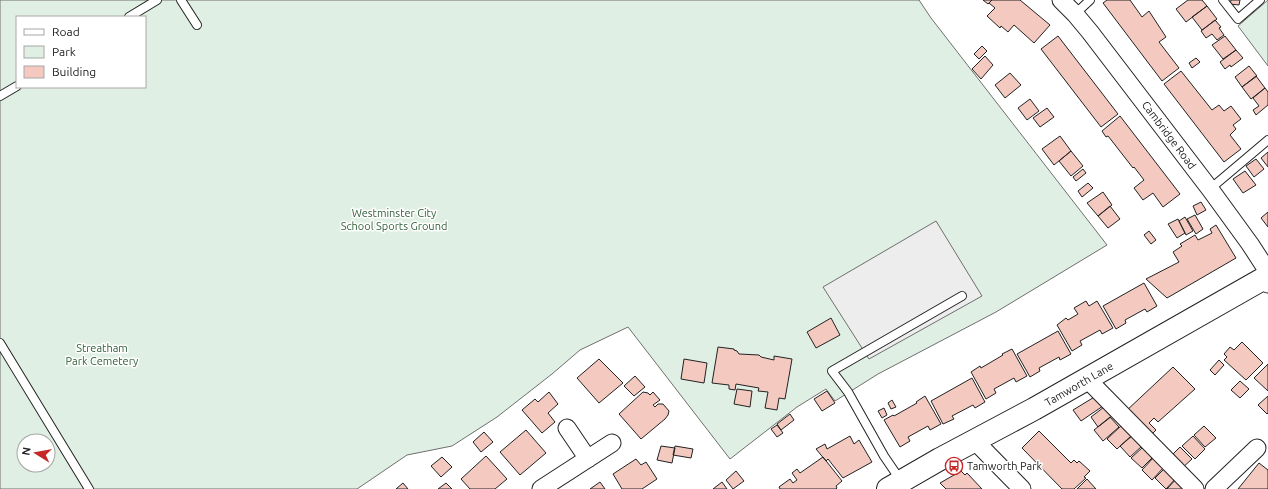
<svg xmlns="http://www.w3.org/2000/svg" width="1268" height="489" font-family="Ubuntu,sans-serif">
  <style>
    .green { fill: #e0efe3; stroke: #6f6f6f; fill-rule: evenodd }
    .parking { fill: #ededed; stroke: #6f6f6f }
    .building { fill: #f3c9c0; stroke: #222 }
    .lines { fill: none; stroke-linecap: round; stroke-linejoin: round }
    .lane-casing { stroke: #222; stroke-width: 10 }
    .street-casing { stroke: #222; stroke-width: 19 }
    .secondary-casing { stroke: #222; stroke-width: 24 }
    .lane { stroke: #fff; stroke-width: 8 }
    .street { stroke: #fff; stroke-width: 17 }
    .secondary { stroke: #fff; stroke-width: 22 }
    .labels { text-anchor: middle; dominant-baseline: central; stroke-width: 3; stroke-linejoin: round; paint-order: stroke }
    .street-label { font-size: 11px; fill: #222; stroke: #fff }
    .park-label { font-size: 11px; fill: #2f5e38; stroke: #fff }
    .poi-label { font-size: 11px; fill: #222; stroke: #fff; text-anchor: start }
  </style>
  <rect width="100%" height="100%" fill="#fff"/>
  <path class="green" d="M 0,0 L 919,0 L 931,18 L 1107,245 L 996,312 L 878,374 L 835,401 L 826,389 L 797,407 L 730,459 L 628,327 L 580,350 L 552,374 L 497,417 L 452,446 L 407,455 L 357,489 L 0,489 ZM 17,17 L 145,17 L 145,87 L 17,87 ZM 24,441 L 48,441 L 48,465 L 24,465 Z
    M 1268,0 L 1268,66 L 1238,26 Z"/>
  <path class="parking" d="M 936,221 L 982,296 L 869,359 L 823,287 Z"/>
  <path class="building" d="M 983,0 L 992,0 L 988,4 Z
    M 992,0 L 1020,0 L 1050,25 L 1034,43 L 1014,25 L 1008,32 L 1001,26 L 1000,28 L 987,16 L 995,8 L 989,3 Z
    M 1107,0 L 1130,0 L 1142,17 L 1149,11 L 1166,37 L 1159,42 L 1179,68 L 1162,81 L 1103,3 Z
    M 1188,0 L 1202,0 L 1207,6 L 1186,22 L 1176,9 Z
    M 1231,0 L 1240,0 L 1239,5 L 1230,4 Z
    M 1207,6 L 1217,19 L 1202,30 L 1192,17 Z
    M 1215,20 L 1221,27 L 1219,28 L 1224,35 L 1217,40 L 1212,34 L 1206,38 L 1201,31 Z
    M 1058,36 L 1118,114 L 1101,127 L 1041,49 Z
    M 1225,36 L 1236,50 L 1223,59 L 1212,45 Z
    M 982,46 L 987,51 L 979,59 L 974,54 Z
    M 1236,50 L 1243,58 L 1231,67 L 1230,65 L 1225,69 L 1220,62 Z
    M 985,56 L 993,65 L 981,79 L 972,69 Z
    M 1196,58 L 1200,62 L 1192,68 L 1189,63 Z
    M 1249,66 L 1257,76 L 1242,87 L 1235,77 Z
    M 1181,71 L 1212,110 L 1219,105 L 1224,111 L 1231,106 L 1241,119 L 1233,125 L 1236,129 L 1230,135 L 1241,149 L 1224,162 L 1164,84 Z
    M 1010,73 L 1021,85 L 1005,98 L 995,85 Z
    M 1256,76 L 1265,88 L 1251,99 L 1242,87 Z
    M 1265,88 L 1268,92 L 1268,105 L 1256,115 L 1253,110 L 1259,106 L 1253,98 Z
    M 1030,99 L 1039,111 L 1027,120 L 1018,108 Z
    M 1047,108 L 1054,117 L 1040,127 L 1033,118 Z
    M 1120,116 L 1180,194 L 1163,207 L 1153,193 L 1143,200 L 1134,188 L 1144,180 L 1134,167 L 1133,168 L 1112,141 L 1108,136 L 1106,137 L 1102,131 Z
    M 1060,136 L 1071,151 L 1054,165 L 1042,149 Z
    M 1071,151 L 1083,166 L 1071,176 L 1059,161 Z
    M 1268,152 L 1268,167 L 1261,158 Z
    M 1256,159 L 1264,169 L 1254,177 L 1246,166 Z
    M 1083,169 L 1086,173 L 1076,181 L 1073,177 Z
    M 1245,171 L 1256,185 L 1243,193 L 1233,179 Z
    M 1088,183 L 1093,188 L 1082,197 L 1078,191 Z
    M 1103,192 L 1112,205 L 1098,216 L 1087,203 Z
    M 1201,202 L 1206,210 L 1197,215 L 1193,206 Z
    M 1110,206 L 1120,219 L 1108,228 L 1098,216 Z
    M 1268,212 L 1268,227 L 1261,218 Z
    M 1195,215 L 1203,229 L 1196,234 L 1187,219 Z
    M 1185,217 L 1193,231 L 1186,235 L 1179,221 Z
    M 1178,219 L 1185,233 L 1177,238 L 1168,224 Z
    M 1216,225 L 1236,258 L 1167,298 L 1146,279 L 1179,262 L 1173,252 L 1182,246 L 1180,244 L 1195,235 L 1198,240 L 1212,233 L 1210,229 Z
    M 1149,231 L 1156,240 L 1151,244 L 1144,235 Z
    M 1144,283 L 1157,306 L 1147,312 L 1145,309 L 1125,320 L 1126,323 L 1116,329 L 1103,306 Z
    M 1086,301 L 1089,306 L 1097,301 L 1113,328 L 1102,334 L 1100,330 L 1080,341 L 1082,345 L 1072,351 L 1057,325 L 1066,318 L 1068,320 L 1078,314 L 1074,308 Z
    M 831,318 L 840,335 L 816,348 L 807,332 Z
    M 1058,331 L 1071,354 L 1060,360 L 1059,357 L 1039,368 L 1040,371 L 1030,377 L 1017,354 Z
    M 1242,342 L 1263,363 L 1246,380 L 1224,360 L 1227,357 L 1224,354 L 1230,347 L 1234,350 Z
    M 718,347 L 734,349 L 734,350 L 737,351 L 739,354 L 759,355 L 761,357 L 774,360 L 774,356 L 792,359 L 785,399 L 779,398 L 777,410 L 765,408 L 768,392 L 758,391 L 759,388 L 736,384 L 735,390 L 729,389 L 729,385 L 712,383 Z
    M 1012,349 L 1027,376 L 1016,382 L 1014,378 L 994,389 L 996,393 L 986,399 L 971,372 L 980,366 L 981,368 L 1003,355 L 1002,354 Z
    M 599,359 L 623,383 L 599,403 L 577,378 Z
    M 684,359 L 707,363 L 704,383 L 681,379 Z
    M 1219,360 L 1224,365 L 1215,375 L 1210,370 Z
    M 1268,364 L 1268,391 L 1254,378 Z
    M 1173,367 L 1195,389 L 1158,422 L 1154,418 L 1149,423 L 1156,430 L 1149,437 L 1125,412 Z
    M 635,376 L 645,387 L 634,396 L 624,386 Z
    M 972,378 L 985,402 L 975,408 L 973,405 L 952,416 L 954,419 L 943,424 L 931,401 Z
    M 1240,381 L 1249,389 L 1240,398 L 1231,390 Z
    M 737,389 L 752,391 L 750,407 L 734,404 Z
    M 827,391 L 835,403 L 822,411 L 814,399 Z
    M 549,392 L 558,404 L 548,413 L 555,422 L 542,433 L 522,410 L 535,399 L 538,402 Z
    M 643,392 L 648,393 L 650,395 L 653,392 L 660,400 L 653,405 L 655,407 L 658,404 L 663,404 L 669,411 L 668,415 L 665,419 L 641,439 L 619,414 Z
    M 925,396 L 941,424 L 930,430 L 928,426 L 908,437 L 910,441 L 900,447 L 884,420 L 893,415 L 894,416 L 917,403 L 916,402 Z
    M 1096,396 L 1103,406 L 1081,421 L 1073,410 Z
    M 1268,396 L 1268,413 L 1267,414 L 1258,405 Z
    M 892,400 L 896,407 L 891,409 L 888,403 Z
    M 1104,407 L 1112,416 L 1098,427 L 1091,417 Z
    M 884,408 L 887,415 L 882,418 L 878,411 Z
    M 790,414 L 794,420 L 781,430 L 777,424 Z
    M 1110,417 L 1119,427 L 1103,441 L 1094,430 Z
    M 777,425 L 783,433 L 777,437 L 771,429 Z
    M 1122,425 L 1131,436 L 1117,449 L 1107,439 Z
    M 1204,426 L 1216,438 L 1205,447 L 1194,435 Z
    M 526,430 L 546,453 L 520,475 L 500,452 Z
    M 1039,431 L 1071,463 L 1074,460 L 1077,463 L 1079,461 L 1090,471 L 1084,477 L 1086,478 L 1074,489 L 1062,489 L 1022,448 Z
    M 484,432 L 493,442 L 481,452 L 473,442 Z
    M 850,436 L 854,444 L 859,440 L 872,462 L 843,478 L 828,459 L 826,461 L 816,449 L 825,444 L 827,449 Z
    M 1132,436 L 1142,446 L 1130,457 L 1120,446 Z
    M 1193,436 L 1205,449 L 1195,459 L 1182,446 Z
    M 661,446 L 675,448 L 672,463 L 657,460 Z
    M 675,446 L 693,449 L 691,458 L 673,455 Z
    M 1143,447 L 1153,457 L 1142,468 L 1131,458 Z
    M 1180,447 L 1192,459 L 1181,469 L 1170,457 Z
    M 486,456 L 507,479 L 495,489 L 470,489 L 461,479 Z
    M 442,457 L 452,467 L 441,477 L 431,466 Z
    M 823,457 L 842,481 L 836,486 L 837,488 L 836,489 L 780,489 L 779,487 L 790,479 L 793,483 L 797,480 L 792,473 L 797,469 L 800,473 Z
    M 1154,457 L 1164,467 L 1152,480 L 1142,470 Z
    M 636,459 L 641,465 L 646,462 L 657,479 L 642,489 L 622,489 L 613,474 Z
    M 1259,463 L 1268,470 L 1268,489 L 1238,489 Z
    M 1167,466 L 1177,477 L 1166,489 L 1155,478 Z
    M 736,471 L 744,481 L 733,489 L 726,480 Z
    M 961,471 L 965,475 L 967,473 L 982,489 L 946,489 L 940,483 Z
    M 1177,478 L 1186,489 L 1167,489 Z
    M 1087,479 L 1096,489 L 1077,489 Z
    M 600,482 L 605,489 L 590,489 Z
    M 722,482 L 727,489 L 713,489 Z
    M 403,483 L 408,489 L 396,489 Z
    M 446,483 L 452,489 L 438,489 Z"/>
  <g class="lines">
    <defs>
      <path id="lane" d="M 181,0 L 197,25
        M 1223,0 L 1238,19 L 1260,0
        M 1075,14 L 1090,0
        M 129,17 L 157,0
        M 0,96 L 17,86
        M 1210,189 L 1268,140
        M 0,343 L 89,489
        M 901,481 L 884,456 L 848,392 L 832,371 L 962,296"/>
      <path id="street" d="M 1061,0 L 1075,14 L 1090,32 L 1210,189 L 1250,244 L 1265,267 L 1268,284
        M 1087,379 L 1195,489
        M 567,428 L 588,459
        M 975,441 L 1022,489
        M 541,489 L 612,443
        M 1214,489 L 1257,448"/>
      <path id="secondary" d="M 888,489 L 940,459 L 1034,409 L 1268,276"/>
    </defs>
    <use href="#lane" class="lane-casing"/>
    <use href="#street" class="street-casing"/>
    <use href="#secondary" class="secondary-casing"/>
    <use href="#lane" class="lane"/>
    <use href="#street" class="street"/>
    <use href="#secondary" class="secondary"/>
  </g>
  <defs>
    <symbol id="bus-ring" viewBox="-11 -11 22 22"><circle r="9.5" fill="#fff" stroke="#c62828" stroke-width="1.5"/><path d="M-5-6H5V4H4V6H2V4H-2V6H-4V4H-5ZM-3.5-4V0h7V-4ZM-3.5 1.2v1.5H-2V1.2ZM2 1.2v1.5H3.5V1.2Z" fill="#c62828"/></symbol>
  </defs>
  <g fill-rule="evenodd">
    <use href="#bus-ring" x="944" y="456" width="20" height="20"/>
  </g>
  <g class="labels">
    <g class="street-label">
      <text transform="translate(1169 135) rotate(53)">Cambridge Road</text>
      <text transform="translate(1079 384) rotate(-30)">Tamworth Lane</text>
    </g>
    <g class="park-label">
      <text x="394" y="213">Westminster City<tspan x="394" dy="13">School Sports Ground</tspan></text>
      <text x="102" y="348">Streatham<tspan x="102" dy="13">Park Cemetery</tspan></text>
    </g>
    <g class="poi-label">
      <text x="967" y="466">Tamworth Park</text>
    </g>
  </g>
  <rect x="16" y="16" width="130" height="72" fill="#ffffff" stroke="#a7a7a7"/>
  <rect x="24" y="29" width="20" height="6" fill="#ffffff" stroke="#a7a7a7"/>
  <text x="52" y="36" font-size="12" fill="#222222">Road</text>
  <rect x="24" y="46" width="20" height="12" fill="#e0efe3" stroke="#a7a7a7"/>
  <text x="52" y="56" font-size="12" fill="#222222">Park</text>
  <rect x="24" y="66" width="20" height="12" fill="#f3c9c0" stroke="#a7a7a7"/>
  <text x="52" y="76" font-size="12" fill="#222222">Building</text>
  <g transform="translate(36 453) rotate(281)"><circle r="19" fill="#ffffff" stroke="#a7a7a7"/>
  <path d="M0-3L7 15L0 10L-7 15Z" fill="#c62828"/>
  <text y="-6" font-size="11" font-weight="bold" text-anchor="middle" fill="#222222">N</text>
  </g>
</svg>
